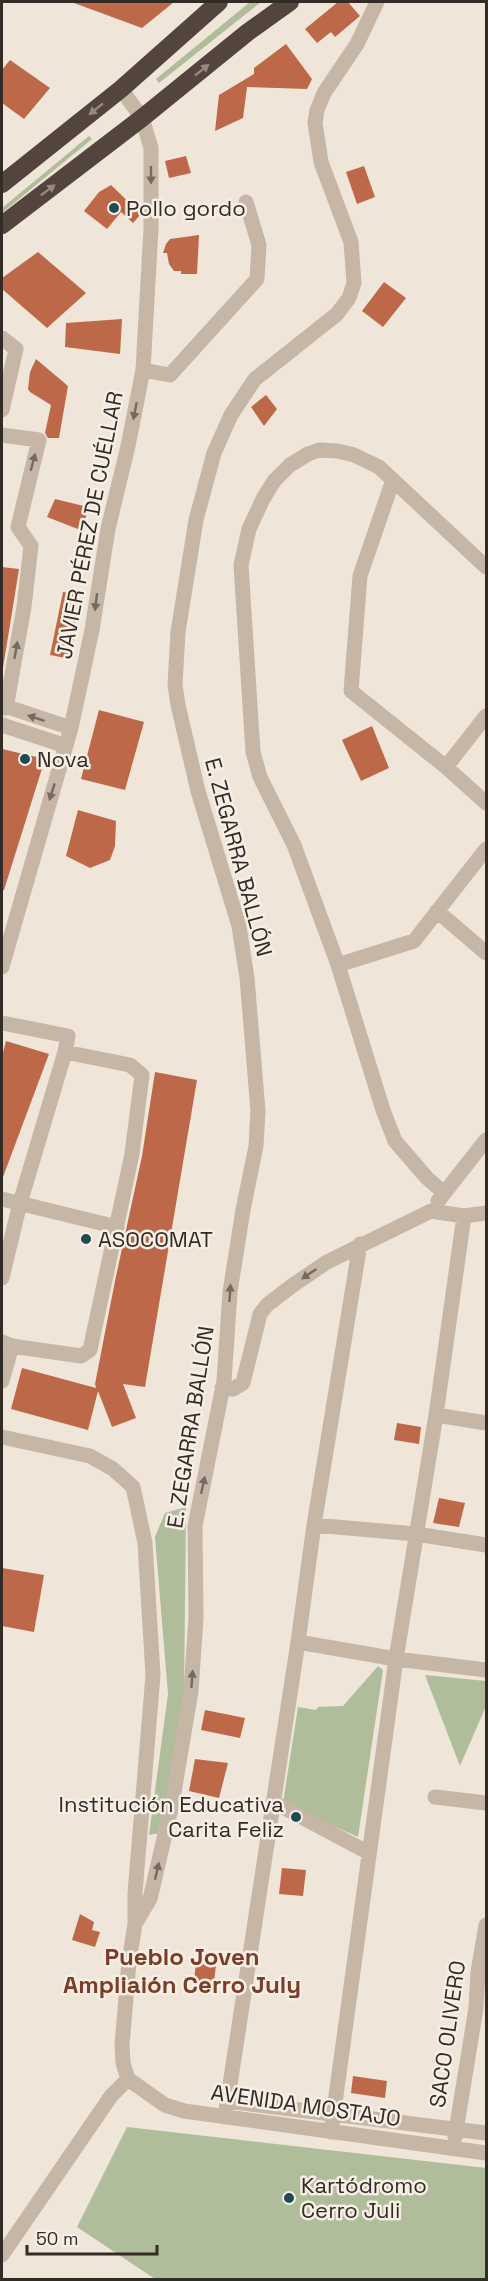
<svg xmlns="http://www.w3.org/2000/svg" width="488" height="2281" font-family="'Space Grotesk',sans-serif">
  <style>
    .green { fill: #b0bd9a }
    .building { fill: #bd6949 }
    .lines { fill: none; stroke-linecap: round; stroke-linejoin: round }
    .minor { stroke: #c6b6a6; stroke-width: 15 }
    .highway { stroke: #53453e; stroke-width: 18 }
    .oneway { fill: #958981 }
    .oneway2 { fill: #756a60 }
    .poi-dot { fill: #1f4c51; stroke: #f7efe5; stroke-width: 2 }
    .labels { text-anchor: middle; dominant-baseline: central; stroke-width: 5; stroke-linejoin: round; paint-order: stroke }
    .poi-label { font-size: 22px; fill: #332b26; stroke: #f7efe5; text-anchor: start }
    .street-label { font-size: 22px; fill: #332b26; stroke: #f7efe5 }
    .neighbourhood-label { font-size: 24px; font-weight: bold; fill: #7c3d26; stroke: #f7efe5 }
  </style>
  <rect width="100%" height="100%" fill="#efe5d9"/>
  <path class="green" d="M 250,2 L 261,2 L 159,83 L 156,79 Z
    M 89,136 L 92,139 L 2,213 L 2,208 Z
    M 186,1507 L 184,1697 L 161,1833 L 149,1835 L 168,1694 L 155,1537 L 165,1513 Z
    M 378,1666 L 383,1670 L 358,1837 L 283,1803 L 298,1707 L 316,1710 L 318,1707 L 343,1706 Z
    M 425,1675 L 486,1681 L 486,1706 L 460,1766 Z
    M 127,2127 L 486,2168 L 486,2279 L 155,2279 L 77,2227 Z"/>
  <path class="building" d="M 75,2 L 174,2 L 142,28 L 74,3 Z
    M 338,2 L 348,2 L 360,16 L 335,37 L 331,32 L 317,43 L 305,29 Z
    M 286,44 L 312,79 L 307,89 L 247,87 L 243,118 L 215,131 L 219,95 L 254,74 L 254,68 Z
    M 10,60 L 50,88 L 24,119 L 2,103 L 2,70 Z
    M 186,156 L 191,173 L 169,178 L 165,161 Z
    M 364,166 L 375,197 L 357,204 L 346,172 Z
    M 111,185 L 141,214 L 133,223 L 121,212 L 107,229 L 84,211 L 99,192 Z
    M 199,235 L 197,274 L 181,274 L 181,271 L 174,271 L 169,264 L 167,253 L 163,253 L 166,244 L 170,239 Z
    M 38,252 L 86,293 L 47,328 L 2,289 L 2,278 Z
    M 384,282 L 406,298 L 383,327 L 362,311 Z
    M 122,319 L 120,354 L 65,347 L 66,323 Z
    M 36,359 L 68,386 L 59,438 L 48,438 L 45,433 L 51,405 L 30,392 L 28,389 L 30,372 Z
    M 266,395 L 277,409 L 264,426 L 251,407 Z
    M 55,499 L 88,507 L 83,531 L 47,517 Z
    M 2,567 L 19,569 L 2,674 Z
    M 63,592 L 79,594 L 71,659 L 50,655 Z
    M 99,710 L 144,722 L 125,790 L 81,779 Z
    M 372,726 L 389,768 L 361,781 L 342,740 Z
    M 2,749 L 45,759 L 4,890 L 2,890 Z
    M 78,810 L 116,821 L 115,846 L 110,860 L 90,868 L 66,856 Z
    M 6,1041 L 49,1054 L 3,1177 L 2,1056 Z
    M 155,1072 L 197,1080 L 145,1387 L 123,1384 L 136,1418 L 112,1427 L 98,1391 L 88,1430 L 11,1409 L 22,1368 L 96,1388 L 95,1384 L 115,1281 L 142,1156 Z
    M 397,1423 L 421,1427 L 419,1444 L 394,1440 Z
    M 439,1498 L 465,1503 L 459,1527 L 433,1523 Z
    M 2,1568 L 44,1575 L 34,1632 L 2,1626 Z
    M 205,1710 L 245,1718 L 240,1738 L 201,1730 Z
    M 195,1759 L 228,1763 L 219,1798 L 189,1791 Z
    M 282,1868 L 306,1870 L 303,1896 L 279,1894 Z
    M 80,1914 L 94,1922 L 92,1930 L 100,1932 L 95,1947 L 72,1940 Z
    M 196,1963 L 216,1965 L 213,1990 L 193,1988 Z
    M 353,2076 L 387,2081 L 385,2098 L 351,2093 Z"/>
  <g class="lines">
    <path class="minor" d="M 2,338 L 16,349 L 2,410
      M 143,370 L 170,375 L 257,279 L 259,245 L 246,202
      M 2,435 L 39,440 L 18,527 L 31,546 L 24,607 L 6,708
      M 393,480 L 360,576 L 351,691 L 446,767 L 486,803
      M 2,705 L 71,728
      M 2,725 L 66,746
      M 446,767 L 486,716
      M 437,911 L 486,953
      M 338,965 L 414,941 L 486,849
      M 2,967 L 71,728 L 92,630 L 108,529 L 128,446 L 143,370 L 151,229 L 151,148 L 142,118 L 121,89
      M 2,1023 L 68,1036 L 65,1052 L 130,1065 L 142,1075 L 132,1154 L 90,1350 L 81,1356 L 12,1346 L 2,1342
      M 444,1193 L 427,1178 L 395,1141 L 383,1110 L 338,965 L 294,845 L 260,777 L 253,752 L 241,565 L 249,529 L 263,499 L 274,481 L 290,465 L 308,454 L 319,450 L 338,451 L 354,455 L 379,467 L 486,567
      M 2,1199 L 117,1227
      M 438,1201 L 486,1140
      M 2,1278 L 20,1203 L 65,1052
      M 2,1381 L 12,1346
      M 222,1388 L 233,1389 L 243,1383 L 260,1314 L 267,1305 L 293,1285 L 327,1262 L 431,1211 L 464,1216 L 486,1213
      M 436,1415 L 486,1423
      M 2,1437 L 90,1456 L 113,1469 L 133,1487 L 145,1543 L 153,1675 L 135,1893 L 135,1924
      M 314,1525 L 416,1534 L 486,1545
      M 298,1642 L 396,1659 L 486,1670
      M 435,1797 L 486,1803
      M 273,1802 L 369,1853
      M 128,2079 L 123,2063 L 122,2045 L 129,1962 L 135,1924 L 150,1899 L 172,1804 L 191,1691 L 196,1618 L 195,1526 L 224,1381 L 230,1292 L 243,1210 L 256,1146 L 258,1111 L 247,978 L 239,926 L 198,791 L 178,705 L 175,685 L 178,632 L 196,520 L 214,453 L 231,415 L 255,379 L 337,314 L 349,298 L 354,283 L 351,242 L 321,162 L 315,123 L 317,110 L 324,93 L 357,44 L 377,2
      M 128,2079 L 165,2105 L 184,2111 L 486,2153
      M 227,2101 L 486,2133
      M 225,2117 L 298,1642 L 314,1525 L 360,1244
      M 331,2132 L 396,1659 L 436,1415 L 464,1216
      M 455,2137 L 476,2008 L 478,1972 L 486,1925
      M 2,2255 L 111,2096 L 128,2079"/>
    <path class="highway" d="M 2,184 L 121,89 L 219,2
      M 2,225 L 142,118 L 248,32 L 290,2"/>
  </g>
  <defs><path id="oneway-solid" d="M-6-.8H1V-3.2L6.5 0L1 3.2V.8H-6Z" transform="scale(1.5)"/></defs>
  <g class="oneway">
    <use href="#oneway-solid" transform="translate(202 70) rotate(-39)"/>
    <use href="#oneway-solid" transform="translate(96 109) rotate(141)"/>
    <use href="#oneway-solid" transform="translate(48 190) rotate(-37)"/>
  </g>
  <g class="oneway2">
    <use href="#oneway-solid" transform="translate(151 175) rotate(90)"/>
    <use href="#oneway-solid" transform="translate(135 411) rotate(101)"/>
    <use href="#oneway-solid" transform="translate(33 462) rotate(-75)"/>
    <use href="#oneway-solid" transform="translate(96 602) rotate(97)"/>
    <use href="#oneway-solid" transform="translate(16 650) rotate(-80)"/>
    <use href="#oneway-solid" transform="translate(36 718) rotate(-162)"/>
    <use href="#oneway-solid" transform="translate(52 792) rotate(107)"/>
    <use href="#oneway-solid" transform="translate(309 1274) rotate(146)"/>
    <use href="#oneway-solid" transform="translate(230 1293) rotate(-86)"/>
    <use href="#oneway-solid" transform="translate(203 1485) rotate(-78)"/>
    <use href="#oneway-solid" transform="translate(192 1679) rotate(-86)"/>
    <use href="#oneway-solid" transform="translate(157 1871) rotate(-77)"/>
  </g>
  <g class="poi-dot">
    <circle cx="114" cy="208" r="6"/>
    <circle cx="25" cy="759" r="6"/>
    <circle cx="86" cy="1239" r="6"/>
    <circle cx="296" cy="1817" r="6"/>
    <circle cx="289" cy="2198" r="6"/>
  </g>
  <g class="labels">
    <g class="poi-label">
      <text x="126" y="208">Pollo gordo</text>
      <text x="37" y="759">Nova</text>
      <text x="98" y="1239">ASOCOMAT</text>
      <text x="284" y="1804" text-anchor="end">Institución Educativa<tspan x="284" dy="25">Carita Feliz</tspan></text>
      <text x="301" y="2185">Kartódromo<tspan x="301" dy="25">Cerro Juli</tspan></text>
    </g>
    <g class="street-label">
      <text transform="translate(89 525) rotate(-79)">JAVIER PÉREZ DE CUÉLLAR</text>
      <text transform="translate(239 857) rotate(75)">E. ZEGARRA BALLÓN</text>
      <text transform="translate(190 1427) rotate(-81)">E. ZEGARRA BALLÓN</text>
      <text transform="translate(447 2034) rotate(-82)">SACO OLIVERO</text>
      <text transform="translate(306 2105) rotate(8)">AVENIDA MOSTAJO</text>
    </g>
    <g class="neighbourhood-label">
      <text x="182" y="1956">Pueblo Joven<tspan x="182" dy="28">Ampliaión Cerro July</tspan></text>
    </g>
  </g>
  <rect width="488" height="2281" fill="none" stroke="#332b26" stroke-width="6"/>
  <path d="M27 2245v9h130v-9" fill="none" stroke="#332b26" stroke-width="3"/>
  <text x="36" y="2245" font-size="18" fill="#332b26" stroke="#f7efe5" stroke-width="4.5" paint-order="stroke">50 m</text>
</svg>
